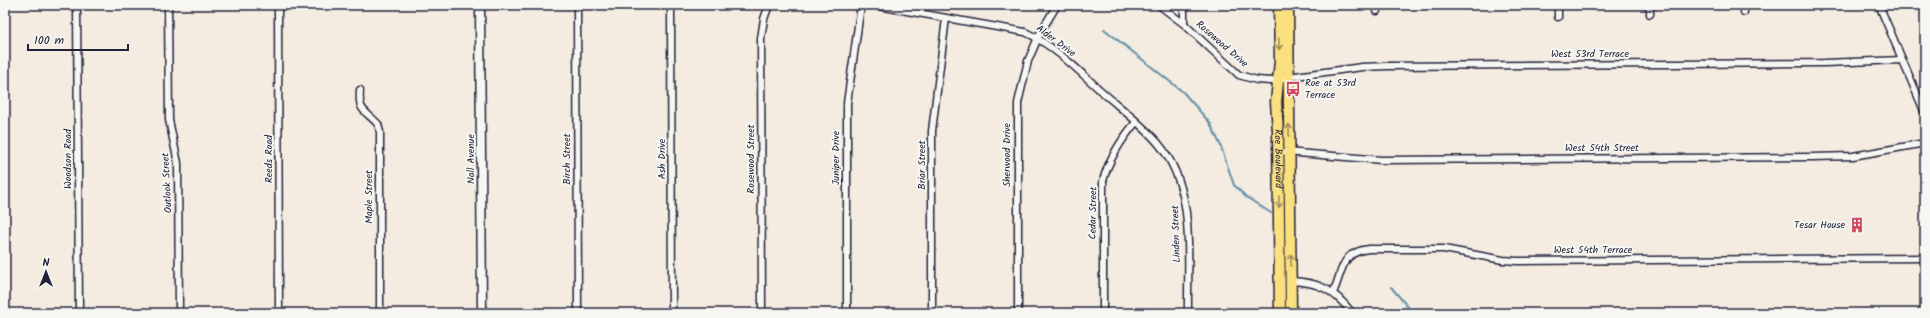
<svg xmlns="http://www.w3.org/2000/svg" width="1930" height="318" font-family="Kalam,sans-serif">
  <style>
    .lines { fill: none; stroke-linecap: round; stroke-linejoin: round }
    .stream { stroke: #6392a7; stroke-width: 2 }
    .minor-casing { stroke: #22223b; stroke-width: 9 }
    .tertiary-casing { stroke: #22223b; stroke-width: 11 }
    .primary-casing { stroke: #22223b; stroke-width: 13 }
    .minor { stroke: #f6f6f2; stroke-width: 6 }
    .tertiary { stroke: #f6f6f2; stroke-width: 8 }
    .primary { stroke: #fbe080; stroke-width: 10 }
    .oneway { stroke: #998a61 }
    .labels { text-anchor: middle; dominant-baseline: central; stroke-width: 4; stroke-linejoin: round; paint-order: stroke }
    .street-label { font-size: 10px; fill: #22223b; stroke: #f6f6f2 }
    .poi-label { font-size: 10px; fill: #22223b; stroke: #f6f6f2; text-anchor: start }
  </style>
  <rect width="100%" height="100%" fill="#f4ebe1"/>
  <filter id="ink" filterUnits="userSpaceOnUse"><feTurbulence type="fractalNoise" baseFrequency=".025" numOctaves="2"/><feDisplacementMap in="SourceGraphic" scale="8" xChannelSelector="R" yChannelSelector="G"/><feConvolveMatrix kernelMatrix="1 2 1 2 8 2 1 2 1" color-interpolation-filters="sRGB"/></filter>
  <g filter="url(#ink)">
    <g class="lines">
      <path class="stream" d="M 1104,29 L 1183,92 L 1210,123 L 1220,144 L 1234,185 L 1246,197 L 1271,213
        M 1391,287 L 1413,313"/>
      <defs>
        <path id="minor" d="M 77,5 L 79,313
          M 168,5 L 169,120 L 178,163 L 179,313
          M 278,5 L 279,313
          M 577,5 L 578,313
          M 671,5 L 672,313
          M 873,5 L 1025,32 C 1052,44 1078,70 1100,90 C 1119,107 1141,123 1158,143 C 1197,189 1187,257 1188,313
          M 1159,5 L 1184,24 L 1239,75 L 1257,80 L 1270,81 L 1288,77 L 1362,67 L 1388,66 L 1824,63 L 1902,60
          M 1184,5 L 1184,24
          M 1377,5 L 1377,11
          M 1558,5 L 1558,17
          M 1744,5 L 1744,12
          M 1879,5 L 1925,113
          M 1650,14 L 1650,5
          M 360,90 C 358,112 365,110 378,124 L 380,132 L 380,313
          M 1286,152 L 1382,160 L 1813,157 L 1853,156 L 1925,143
          M 1291,281 C 1320,282 1334,290 1352,313
          M 1333,293 C 1343,271 1340,252 1369,249 L 1444,249 L 1503,260 L 1517,261 L 1925,258
          M 762,313 L 761,38 L 764,19 L 769,5
          M 847,313 L 847,103 L 861,5
          M 932,313 L 932,131 L 946,18
          M 1018,313 L 1018,103 L 1028,61 L 1040,33 L 1057,5
          M 1103,313 L 1103,181 C 1109,158 1121,140 1136,122"/>
        <path id="tertiary" d="M 480,5 L 482,313"/>
        <g id="primary">
          <path id="s1" d="M 1279,5 L 1280,61 L 1276,102 L 1278,132 L 1280,313"/>
          <path d="M 1288,5 L 1291,313"/>
        </g>
      </defs>
      <use href="#minor" class="minor-casing"/>
      <use href="#tertiary" class="tertiary-casing"/>
      <use href="#primary" class="primary-casing"/>
      <use href="#minor" class="minor"/>
      <use href="#tertiary" class="tertiary"/>
      <use href="#primary" class="primary"/>
    </g>
    <defs><path id="oneway-shaft" d="M-6 0H5M1.5-3L5.5 0L1.5 3" fill="none" stroke-width="1.6" stroke-linecap="round" stroke-linejoin="round"/></defs>
    <g class="oneway">
      <use href="#oneway-shaft" transform="translate(1279 44) rotate(89)"/>
      <use href="#oneway-shaft" transform="translate(1289 130) rotate(-90)"/>
      <use href="#oneway-shaft" transform="translate(1279 202) rotate(90)"/>
      <use href="#oneway-shaft" transform="translate(1291 260) rotate(-90)"/>
    </g>
  </g>
  <defs>
    <symbol id="bus-bare" viewBox="-9 -9 18 18"><path d="M-5-6H5V4H4V6H2V4H-2V6H-4V4H-5ZM-3.5-4V0h7V-4ZM-3.5 1.2v1.5H-2V1.2ZM2 1.2v1.5H3.5V1.2Z" fill="#d1495b" stroke="#f6f6f2" stroke-width="2.5" paint-order="stroke"/></symbol>
    <symbol id="building-bare" viewBox="-9 -9 18 18"><path d="M-4-6H4V6H1V3H-1V6H-4ZM-2.5-4.3h1.7v1.8h-1.7ZM.8-4.3h1.7v1.8H.8ZM-2.5-1h1.7V.8h-1.7ZM.8-1h1.7V.8H.8Z" fill="#d1495b" stroke="#f6f6f2" stroke-width="2.5" paint-order="stroke"/></symbol>
  </defs>
  <g fill-rule="evenodd">
    <use href="#bus-bare" x="1282" y="78" width="22" height="22"/>
    <use href="#building-bare" x="1846" y="214" width="22" height="22"/>
  </g>
  <g class="labels">
    <g class="street-label">
      <text transform="translate(1056 41) rotate(37)">Alder Drive</text>
      <text transform="translate(1222 44) rotate(41)">Rosewood Drive</text>
      <text x="1590" y="54">West 53rd Terrace</text>
      <text x="1602" y="148">West 54th Street</text>
      <text transform="translate(1007 155) rotate(-90)">Sherwood Drive</text>
      <text transform="translate(836 158) rotate(-90)">Juniper Drive</text>
      <text transform="translate(68 159) rotate(-90)">Woodson Road</text>
      <text transform="translate(269 159) rotate(-90)">Reeds Road</text>
      <text transform="translate(471 159) rotate(-90)">Nall Avenue</text>
      <text transform="translate(567 159) rotate(-90)">Birch Street</text>
      <text transform="translate(662 159) rotate(-90)">Ash Drive</text>
      <text transform="translate(751 159) rotate(-90)">Rosewood Street</text>
      <text stroke="none"><textPath href="#s1" startOffset="154">Roe Boulevard</textPath></text>
      <text transform="translate(922 165) rotate(-90)">Briar Street</text>
      <text transform="translate(167 183) rotate(-93)">Outlook Street</text>
      <text transform="translate(369 197) rotate(-90)">Maple Street</text>
      <text transform="translate(1093 213) rotate(-89)">Cedar Street</text>
      <text transform="translate(1176 234) rotate(-92)">Linden Street</text>
      <text x="1593" y="250">West 54th Terrace</text>
    </g>
    <g class="poi-label">
      <text x="1305" y="83">Roe at 53rd<tspan x="1305" dy="12">Terrace</tspan></text>
      <text x="1845" y="225" text-anchor="end">Tesar House</text>
    </g>
  </g>
  <rect width="1930" height="318" fill="none" stroke="#f6f6f2" stroke-width="20"/>
  <rect x="10" y="10" width="1910" height="298" fill="none" stroke="#22223b" stroke-width="1.5" filter="url(#ink)"/>
  <g transform="translate(46 272)" stroke="#f6f6f2" stroke-width="3" paint-order="stroke">
  <path d="M0-3L7 15L0 10L-7 15Z" fill="#22223b"/>
  <text y="-6" font-size="11" font-weight="bold" text-anchor="middle" fill="#22223b">N</text>
  </g>
  <path d="M28 44v6h100v-6" fill="none" stroke="#22223b" stroke-width="2"/>
  <text x="34" y="44" font-size="12" fill="#22223b" stroke="#f6f6f2" stroke-width="3" paint-order="stroke">100 m</text>
</svg>
